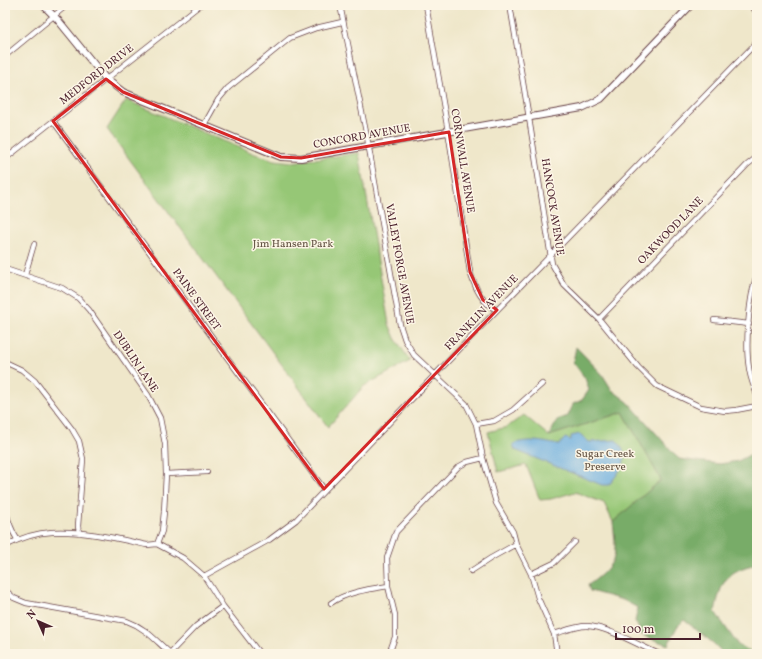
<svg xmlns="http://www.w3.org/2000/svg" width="762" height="659" font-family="Vollkorn,serif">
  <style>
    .green { fill: #96c776; stroke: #707350 }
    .forest { fill: #78ac67; stroke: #616649 }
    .water { fill: #6baddf; stroke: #5a6685 }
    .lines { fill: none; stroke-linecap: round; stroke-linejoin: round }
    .street-casing { stroke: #633d43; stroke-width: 6 }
    .secondary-casing { stroke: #633d43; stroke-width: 8 }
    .street { stroke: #fff; stroke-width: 4.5 }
    .secondary { stroke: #fff; stroke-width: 6 }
    .marked { fill: none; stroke: #d62828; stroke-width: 3; stroke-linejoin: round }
    .labels { text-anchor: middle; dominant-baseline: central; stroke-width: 3; stroke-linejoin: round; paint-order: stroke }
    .street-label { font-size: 11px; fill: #4a1f2b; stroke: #fcf5e5 }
    .park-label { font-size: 11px; fill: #615142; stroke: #fcf5e5 }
  </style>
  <rect width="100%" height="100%" fill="#fcf5e5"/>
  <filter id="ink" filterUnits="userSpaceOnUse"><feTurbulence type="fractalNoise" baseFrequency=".025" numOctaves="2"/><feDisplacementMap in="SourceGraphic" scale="8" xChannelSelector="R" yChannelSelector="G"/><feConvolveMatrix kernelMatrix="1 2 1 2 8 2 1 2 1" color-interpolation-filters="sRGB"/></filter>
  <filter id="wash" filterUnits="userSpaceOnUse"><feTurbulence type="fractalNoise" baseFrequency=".012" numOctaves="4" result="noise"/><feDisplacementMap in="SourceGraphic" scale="16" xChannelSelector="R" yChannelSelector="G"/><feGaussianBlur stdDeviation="0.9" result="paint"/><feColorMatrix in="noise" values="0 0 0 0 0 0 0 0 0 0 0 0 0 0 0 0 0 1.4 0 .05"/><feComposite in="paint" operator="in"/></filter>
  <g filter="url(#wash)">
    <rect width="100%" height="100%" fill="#efe7ca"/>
    <path class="green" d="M 126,100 L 255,154 L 275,160 L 292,162 L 359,153 L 389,324 L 395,338 L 410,361 L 364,386 L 328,427 L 107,129 Z
      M 623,412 L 661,480 L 613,522 L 604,503 L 575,492 L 551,499 L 540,500 L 526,465 L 498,472 L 488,432 L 507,427 L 524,415 L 549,436 Z"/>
    <path class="forest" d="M 576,347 L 602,374 L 612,390 L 628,402 L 679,459 L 720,464 L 738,461 L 757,451 L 757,564 C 725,571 721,582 715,612 L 738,645 L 756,654 L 724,654 L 713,643 L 684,620 L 677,627 L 668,645 L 642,635 L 635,621 L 638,608 L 623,600 L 590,591 L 588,585 C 597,579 608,570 613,560 C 617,551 614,532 613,522 L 661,480 L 623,412 L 549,436 L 557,420 L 568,416 L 573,404 L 582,400 L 589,390 L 585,378 L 573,362 Z"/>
    <path class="water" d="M 580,434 L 589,442 L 616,440 C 633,458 621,469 609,485 L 602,485 L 515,450 L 513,444 C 529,438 543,442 559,445 L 565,438 L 571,440 L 571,436 Z"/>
  </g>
  <g filter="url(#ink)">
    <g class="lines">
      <defs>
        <path id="street" d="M 340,5 L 367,137 L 400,325 L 405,340 L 414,355 L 466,404 L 476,424 L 483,458 L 496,503 L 513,532 L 516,544 L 531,574 L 538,598 L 554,634 L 557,654
          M 426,5 L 449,137 L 470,272 C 475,287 482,304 497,310
          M 510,5 L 529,118 L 552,264 L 564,285 L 599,319 L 638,367 L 657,386 L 701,407 L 725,411 L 736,410 L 757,406
          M 750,5 L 757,12
          M 5,56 L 67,5
          M 53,121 L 324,489
          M 204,125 L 218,100 L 228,88 L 290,38 L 316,28 L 342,22
          M 5,159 L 200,5
          M 5,269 L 62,288 L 78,298 L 89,310 L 148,395 L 160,418 L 165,444 L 166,474 L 164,512 L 162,531 L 157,544
          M 25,275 L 34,244
          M 757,275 C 749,296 745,345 749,368 C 750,378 754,386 757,395
          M 599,319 L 747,165 L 757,157
          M 714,320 L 749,324
          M 5,362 L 22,370 L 35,381 L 72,429 L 79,441 L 83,459 L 78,526 L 79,533
          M 476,424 L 494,421 L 513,410 L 542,384
          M 166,474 L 207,472
          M 5,509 C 8,520 11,530 17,539
          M 5,546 C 20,538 35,533 52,532 C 81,530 119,539 147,545 L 157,544 L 183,558 L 204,576 L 223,606 L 260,654
          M 471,571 L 491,558 L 516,544
          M 531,574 L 554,563 L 575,542
          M 204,576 L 269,540 L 296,520 L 497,310 L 544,262 L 757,42
          M 5,590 L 14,598 L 26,603 L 127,621 C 146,628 155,640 170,653
          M 331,603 C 347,592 369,589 388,586
          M 554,634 C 564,631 576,626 587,626 C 606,626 640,646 659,654
          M 169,654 L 196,626 L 223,606
          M 389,654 L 395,637 L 395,615 L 388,586 L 387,558 L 396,532 L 458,467 L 467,462 L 483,458"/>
        <path id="secondary" d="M 43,5 L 58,20 L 106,79 L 123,92 L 281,157 L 301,158 L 582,108 L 601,99 L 691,5"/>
      </defs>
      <use href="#street" class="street-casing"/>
      <use href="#secondary" class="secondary-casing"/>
      <use href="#street" class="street"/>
      <use href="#secondary" class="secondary"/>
    </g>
  </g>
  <path class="marked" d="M 106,79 L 123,92 L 281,157 L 301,158 L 449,132 L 470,272 L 483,300 L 497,310 L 324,489 L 53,121 Z"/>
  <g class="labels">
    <g class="street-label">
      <text transform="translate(97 75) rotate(-38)">MEDFORD DRIVE</text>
      <text transform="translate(362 137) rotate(-10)">CONCORD AVENUE</text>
      <text transform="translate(462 161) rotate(81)">CORNWALL AVENUE</text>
      <text transform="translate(552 207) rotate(81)">HANCOCK AVENUE</text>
      <text transform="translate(671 231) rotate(-46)">OAKWOOD LANE</text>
      <text transform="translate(399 264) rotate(80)">VALLEY FORGE AVENUE</text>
      <text transform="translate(196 300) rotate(54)">PAINE STREET</text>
      <text transform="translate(482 313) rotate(-46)">FRANKLIN AVENUE</text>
      <text transform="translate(135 362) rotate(56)">DUBLIN LANE</text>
    </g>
    <g class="park-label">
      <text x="293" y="244">Jim Hansen Park</text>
      <text x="605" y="454">Sugar Creek<tspan x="605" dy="13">Preserve</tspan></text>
    </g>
  </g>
  <rect width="762" height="659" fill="none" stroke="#fcf5e5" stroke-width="20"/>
  <g transform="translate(38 621) rotate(315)" stroke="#fcf5e5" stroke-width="3" paint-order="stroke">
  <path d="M0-3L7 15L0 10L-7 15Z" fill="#4a1f2b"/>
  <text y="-6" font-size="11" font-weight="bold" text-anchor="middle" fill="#4a1f2b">N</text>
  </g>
  <path d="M616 633v6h84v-6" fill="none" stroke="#4a1f2b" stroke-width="2"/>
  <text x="622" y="633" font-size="12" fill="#4a1f2b" stroke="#fcf5e5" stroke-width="3" paint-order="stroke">100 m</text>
</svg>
